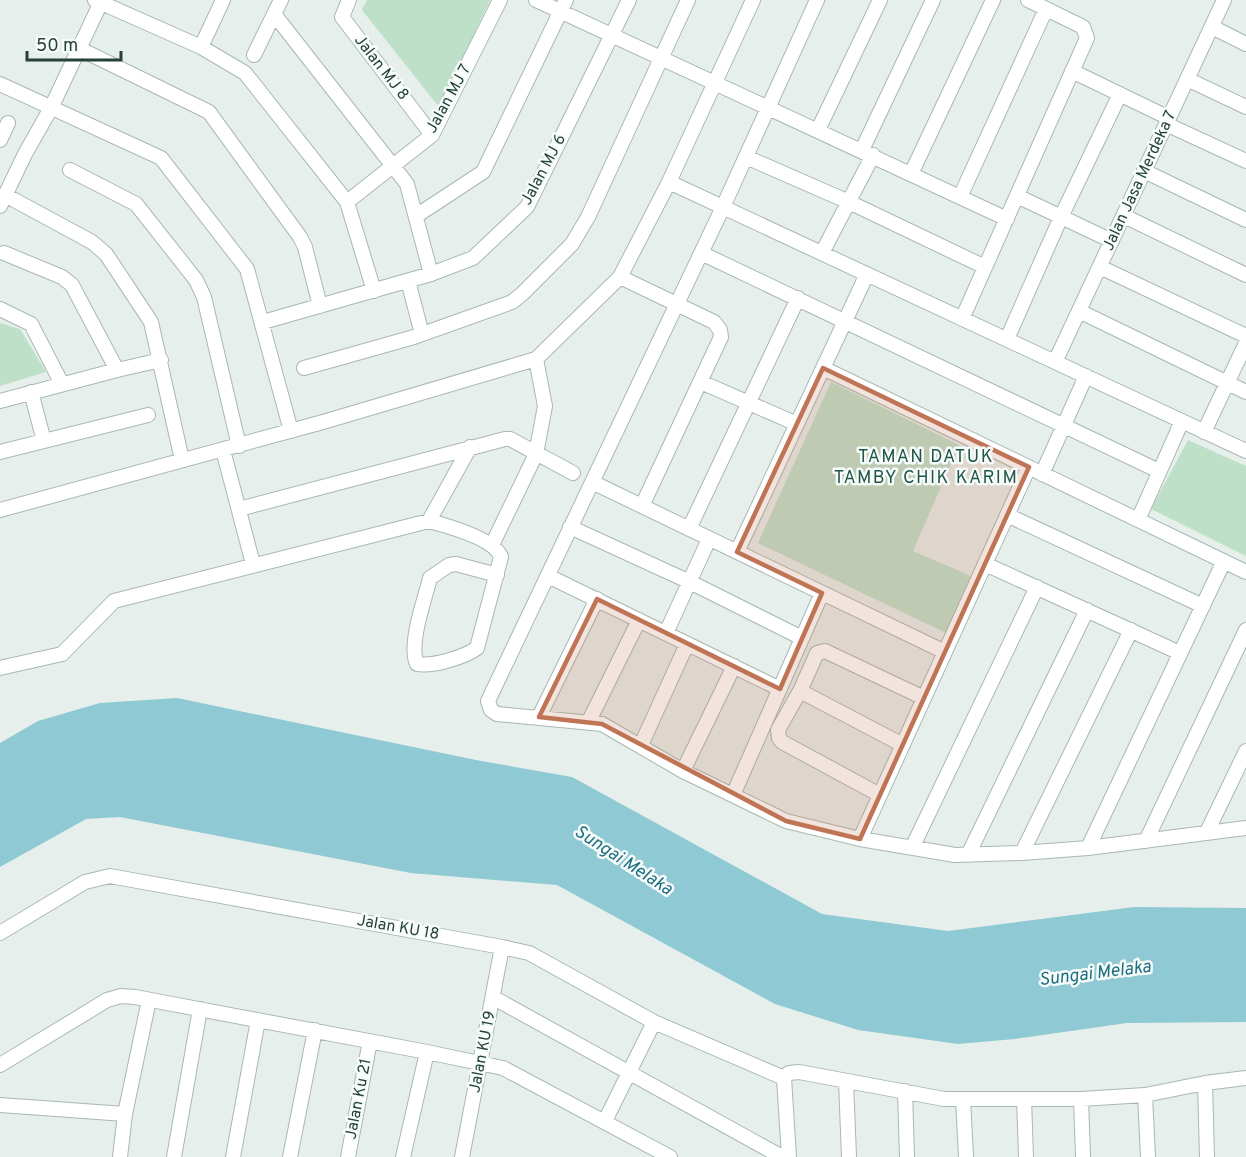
<svg xmlns="http://www.w3.org/2000/svg" width="1246" height="1157" font-family="Overpass,sans-serif">
  <style>
    .green { fill: #bfe0c8 }
    .water { fill: #8ec9d4 }
    .lines { fill: none; stroke-linecap: round; stroke-linejoin: round }
    .minor-casing { stroke: #a8b8b2; stroke-width: 16 }
    .minor { stroke: #fff; stroke-width: 14 }
    .marked { fill: #c07456; fill-opacity: 0.2; stroke: #c07456; stroke-width: 4.5; stroke-linejoin: round }
    .labels { text-anchor: middle; dominant-baseline: central; stroke-width: 5; stroke-linejoin: round; paint-order: stroke }
    .street-label { font-size: 16px; fill: #24423a; stroke: #f7fbf9 }
    .neighbourhood-label { font-size: 18px; letter-spacing: 1.5px; fill: #1f5548; stroke: #f7fbf9 }
    .water-label { font-size: 18px; font-style: italic; fill: #1c6f80; stroke: #f7fbf9 }
  </style>
  <rect width="100%" height="100%" fill="#e6efeb"/>
  <path class="green" d="M 367,0 L 490,0 L 439,107 L 362,10 Z
    M 0,323 L 20,329 L 46,372 L 0,386 Z
    M 831,382 L 959,445 L 913,551 L 973,577 L 946,633 L 758,543 Z
    M 1188,440 L 1246,466 L 1246,556 L 1151,509 Z"/>
  <path class="water" d="M 177,698 L 476,760 L 572,777 L 822,914 L 948,931 L 1134,907 L 1246,908 L 1246,1022 L 1127,1023 L 1015,1039 L 958,1044 L 858,1030 L 775,1004 L 557,885 L 411,873 L 120,817 L 86,819 L 0,867 L 0,743 L 38,721 L 100,703 Z"/>
  <g class="lines">
    <defs>
      <path id="minor" d="M 95,0 L 201,47 L 245,73 L 347,202 L 374,291
        M 349,0 L 342,17 L 432,135
        M 536,0 L 1007,219
        M 817,0 L 723,207 L 488,701 L 491,710 L 497,714 L 602,724 L 683,771 L 786,821 L 860,839 L 955,855 L 1022,853 L 1088,848 L 1246,828
        M 274,14 L 407,184 L 431,274
        M 1212,27 L 1246,44
        M 201,47 L 223,0
        M 80,49 L 209,112 L 300,237 L 305,247 L 320,306
        M 254,55 L 281,0
        M 1072,71 L 1169,118
        M 1187,79 L 1246,107
        M 0,84 L 161,158 L 247,269 L 291,431
        M 1166,124 L 1246,161
        M 818,130 L 880,0
        M 0,140 L 8,123
        M 862,150 L 933,0
        M 746,157 L 849,202 L 985,267
        M 70,170 L 136,204 L 196,280 L 204,297 L 239,446
        M 1144,171 L 1246,220
        M 911,174 L 993,0
        M 669,182 L 1246,451
        M 5,195 L 92,242 L 106,254 L 151,322 L 182,460
        M 1017,196 L 1112,241
        M 960,197 L 1046,9
        M 347,202 L 432,135 L 500,0
        M 0,206 L 25,154 L 51,108 L 102,0
        M 416,216 L 483,172 L 566,0
        M 1124,216 L 1246,275
        M 4,253 L 62,277 L 72,285 L 117,370
        M 701,253 L 1159,471
        M 822,253 L 873,155
        M 1100,267 L 1246,336
        M 620,277 L 714,322 L 720,330 L 721,337 L 642,506
        M 408,281 L 422,334
        M 0,309 L 31,324 L 62,384
        M 1079,311 L 1246,392
        M 962,319 L 1087,38 L 1083,27 L 1028,0
        M 263,322 L 431,274 L 473,258 L 527,207 L 629,0
        M 1007,339 L 1061,217 L 1120,94
        M 1055,362 L 1224,0
        M 304,368 L 414,337 L 512,302 L 522,294 L 572,244 L 588,217 L 688,0
        M 823,368 L 1246,572
        M 701,382 L 797,424
        M 31,392 L 44,441
        M 0,401 L 117,370 L 161,360
        M 1204,432 L 1246,343
        M 223,450 L 253,564
        M 0,452 L 148,415
        M 1042,474 L 1086,376
        M 592,482 L 945,652
        M 239,509 L 505,439 L 510,439 L 573,473
        M 0,510 L 323,422 L 536,359 L 620,277 L 669,182 L 753,0
        M 1007,515 L 1203,606
        M 1138,520 L 1182,421
        M 429,521 L 470,447
        M 570,527 L 690,582 L 802,638
        M 689,529 L 798,298
        M 492,545 L 536,454 L 545,406 L 536,359
        M 737,552 L 867,274
        M 985,564 L 1180,653
        M 548,576 L 780,689
        M 666,633 L 709,539
        M 0,668 L 62,654 L 114,601 L 429,521 C 448,526 495,539 501,557 L 477,648 C 465,657 432,667 417,664 C 408,644 425,599 430,578 L 449,565 L 456,564 L 497,575
        M 800,691 L 903,745
        M 539,717 L 597,599
        M 589,721 L 639,620
        M 641,745 L 687,644
        M 683,771 L 734,666
        M 733,795 L 822,593
        M 880,795 L 782,742 L 779,738 L 778,730 L 800,691 L 817,653 L 825,651 L 924,698
        M 1207,832 L 1246,751
        M 860,839 L 1029,467
        M 1146,841 L 1246,630
        M 912,848 L 1037,587
        M 1088,848 L 1224,561
        M 1022,853 L 1131,630
        M 968,855 L 1087,610
        M 0,933 L 85,882 L 110,876 L 502,947 L 529,953 L 654,1022 L 784,1078
        M 494,998 L 782,1157
        M 0,1065 L 107,1000 L 121,996 L 135,997 L 427,1052 L 503,1068 L 670,1157
        M 784,1078 L 789,1073 L 799,1072 L 944,1099 L 1081,1099 L 1145,1095 L 1205,1083 L 1246,1078
        M 784,1078 L 789,1157
        M 846,1081 L 849,1157
        M 1205,1083 L 1207,1157
        M 905,1091 L 907,1157
        M 1145,1095 L 1148,1157
        M 963,1099 L 966,1157
        M 1024,1099 L 1026,1157
        M 1081,1099 L 1083,1157
        M 0,1105 L 125,1114
        M 605,1121 L 654,1022
        M 120,1157 L 125,1114 L 149,1000
        M 174,1157 L 200,1009
        M 233,1157 L 258,1020
        M 290,1157 L 315,1030
        M 348,1157 L 370,1041
        M 403,1157 L 427,1052
        M 462,1157 L 502,947"/>
    </defs>
    <use href="#minor" class="minor-casing"/>
    <use href="#minor" class="minor"/>
  </g>
  <path class="marked" d="M 823,368 L 1029,467 L 860,839 L 786,821 L 602,724 L 539,717 L 597,599 L 780,689 L 822,593 L 737,552 Z"/>
  <g class="labels">
    <g class="street-label">
      <text transform="translate(381 68) rotate(52)">Jalan MJ 8</text>
      <text transform="translate(449 99) rotate(-61)">Jalan MJ 7</text>
      <text transform="translate(544 170) rotate(-62)">Jalan MJ 6</text>
      <text transform="translate(1140 181) rotate(-65)">Jalan Jasa Merdeka 7</text>
      <text transform="translate(398 928) rotate(10)">Jalan KU 18</text>
      <text transform="translate(483 1052) rotate(-79)">Jalan KU 19</text>
      <text transform="translate(359 1099) rotate(-79)">Jalan Ku 21</text>
    </g>
    <g class="neighbourhood-label">
      <text x="926" y="457">TAMAN DATUK<tspan x="926" dy="21">TAMBY CHIK KARIM</tspan></text>
    </g>
    <g class="water-label">
      <text transform="translate(623 861) rotate(33)">Sungai Melaka</text>
      <text transform="translate(1095 974) rotate(-7)">Sungai Melaka</text>
    </g>
  </g>
  <path d="M27 51v9h94v-9" fill="none" stroke="#24423a" stroke-width="3"/>
  <text x="36" y="51" font-size="18" fill="#24423a" stroke="#f7fbf9" stroke-width="4.5" paint-order="stroke">50 m</text>
</svg>
